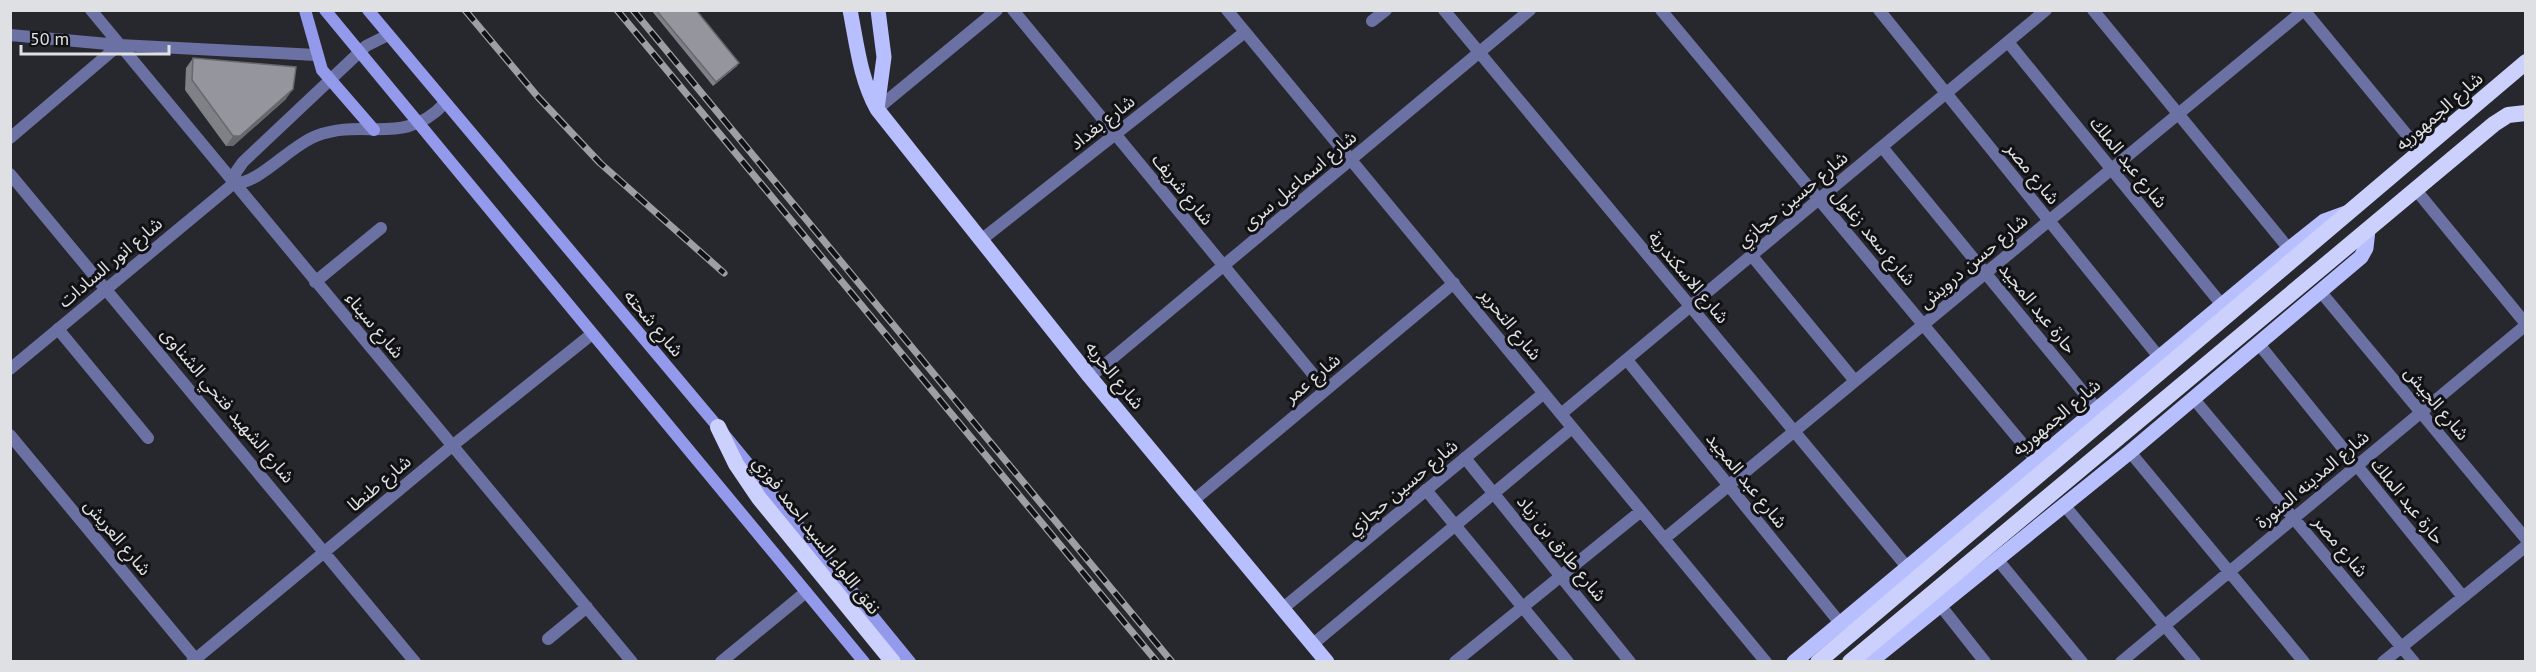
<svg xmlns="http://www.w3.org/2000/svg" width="2536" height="672" font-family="'PT Sans','Noto Sans Arabic',sans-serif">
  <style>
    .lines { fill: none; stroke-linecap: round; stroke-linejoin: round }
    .minor { stroke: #6c71a4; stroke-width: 12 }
    .tertiary { stroke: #6c71a4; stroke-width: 12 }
    .secondary { stroke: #939aeb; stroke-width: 12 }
    .primary { stroke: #b8bffe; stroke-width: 15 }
    .trunk { stroke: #cbd0fc; stroke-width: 16 }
    .rail-casing { stroke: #9e9fa4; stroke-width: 7 }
    .rail { stroke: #111113; stroke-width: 4.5; stroke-dasharray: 14; stroke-linecap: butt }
    .wall { fill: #808187 }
    .shaded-wall { fill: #68696e }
    .building { fill: #95969d; stroke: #68696e; stroke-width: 1.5 }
    .labels { text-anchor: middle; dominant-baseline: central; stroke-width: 6; stroke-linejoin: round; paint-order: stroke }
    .street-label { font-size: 18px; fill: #dfe0e4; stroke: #111113 }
  </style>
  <rect width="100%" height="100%" fill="#27282d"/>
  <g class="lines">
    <path class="minor" d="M 91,10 L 632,662
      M 1013,10 L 1326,390
      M 1227,10 L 1766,662
      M 1444,10 L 1907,567
      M 1661,10 L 2036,460
      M 1879,10 L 2159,357
      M 2093,10 L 2289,249
      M 2304,10 L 2421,152
      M 1372,21 L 1386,10
      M 10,35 L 119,45 L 316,55
      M 2008,42 L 2222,305
      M 877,109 L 997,10
      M 10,138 L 119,45
      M 1882,147 L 2097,409
      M 10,174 L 415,662
      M 2416,190 L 2526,324
      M 981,240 L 1245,32
      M 1752,256 L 1855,381
      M 315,282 L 381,228
      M 2320,291 L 2526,539
      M 58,329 L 148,438
      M 2258,343 L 2463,597
      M 1627,360 L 1840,623
      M 1090,377 L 1530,10
      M 2193,398 L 2414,662
      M 1561,414 L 2046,10
      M 10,435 L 198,662
      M 2130,452 L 2304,662
      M 1194,500 L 1454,283
      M 2064,505 L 2195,662
      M 1664,539 L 2304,10
      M 1997,559 L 2082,662
      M 1940,605 L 1985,662
      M 1282,609 L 1544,393
      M 548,639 L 587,607
      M 1313,644 L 1572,428
      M 192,662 L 452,446 L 592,334
      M 721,662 L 806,592
      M 1455,662 L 1641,511
      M 2121,662 L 2526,325
      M 2383,662 L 2526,546"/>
    <path class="tertiary" d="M 233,184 L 236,172 L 243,162 L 366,46 L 388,35
      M 10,369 L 233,184 C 261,183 288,147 316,136 C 365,117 403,148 445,103
      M 1465,458 L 1630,662
      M 1426,490 L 1568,662"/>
    <path class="secondary" d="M 305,10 L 322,70 L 374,130
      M 325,10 L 864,662
      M 368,10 L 718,427 L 910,662"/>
    <path class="primary" d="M 850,10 C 857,45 860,78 877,109 L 1090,377 L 1327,662
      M 877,109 L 884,57 L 878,10
      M 1794,662 L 2289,249 L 2324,221 L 2346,213
      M 1870,662 L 2130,452 L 2361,257 L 2366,248 L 2368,230"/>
    <path class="trunk" d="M 718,427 L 736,464 L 759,498 L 893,662
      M 1818,662 L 2526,62
      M 1850,662 L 2494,124 L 2508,115 L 2526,113"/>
    <defs>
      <path id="rail" d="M 465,10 L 538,97 L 600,163 L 724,273
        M 617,10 L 1157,662
        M 633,10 L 1172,662"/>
    </defs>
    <use href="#rail" class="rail-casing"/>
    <use href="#rail" class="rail"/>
  </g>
  <path class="wall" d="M 651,10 L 696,10 L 737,66 L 713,86 Z
    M 193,58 L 286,99 L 233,146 L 226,146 L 185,90 L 186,68 Z"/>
  <path class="shaded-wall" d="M 739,63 L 737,66 L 713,86 L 716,82 Z
    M 293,89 L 286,99 L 233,146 L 226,146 L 233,136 Z"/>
  <path class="building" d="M 656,10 L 696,10 L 739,63 L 716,82 Z
    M 193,58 L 296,67 L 293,89 L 240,136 L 233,136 L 192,80 Z"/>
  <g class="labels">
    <g class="street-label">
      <text transform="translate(2439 111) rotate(-41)">شارع الجمهوريه</text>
      <text transform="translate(1102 122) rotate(-38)">شارع بغداد</text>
      <text transform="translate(2129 162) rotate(51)">شارع عبد الملك</text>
      <text transform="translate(2033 173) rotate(51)">شارع مصر</text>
      <text transform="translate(1299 180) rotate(-40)">شارع اسماعيل سرى</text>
      <text transform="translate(1183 189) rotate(51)">شارع شريف</text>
      <text transform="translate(1792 199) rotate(-40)">شارع حسين حجازي</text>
      <text transform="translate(1874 237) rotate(50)">شارع سعد زغلول</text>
      <text transform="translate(1973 261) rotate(-40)">شارع حسن درويش</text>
      <text transform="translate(110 262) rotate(-40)">شارع انور السادات</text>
      <text transform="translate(1689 277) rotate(50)">شارع الاسكندرية</text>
      <text transform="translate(2038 308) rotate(51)">حارة عبد المجيد</text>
      <text transform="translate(654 323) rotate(50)">شارع شحته</text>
      <text transform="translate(1511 324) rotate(51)">شارع التحرير</text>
      <text transform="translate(375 325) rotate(50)">شارع سيناء</text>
      <text transform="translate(1115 375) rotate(51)">شارع الحريه</text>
      <text transform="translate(1312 378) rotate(-40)">شارع عمر</text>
      <text transform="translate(2437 403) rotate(50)">شارع الجيش</text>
      <text transform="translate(228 405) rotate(50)">شارع الشهيد فتحي الشناوى</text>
      <text transform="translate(2056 417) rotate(-40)">شارع الجمهوريه</text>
      <text transform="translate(2312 479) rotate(-40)">شارع المدينه المنورة</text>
      <text transform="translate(1747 480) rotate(51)">شارع عبد المجيد</text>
      <text transform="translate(379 483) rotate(-40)">شارع طنطا</text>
      <text transform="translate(1402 487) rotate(-40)">شارع حسين حجازي</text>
      <text transform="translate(2408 501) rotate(51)">حارة عبد الملك</text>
      <text transform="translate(817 535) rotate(52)">نفق اللواء السيد احمد فوزي</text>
      <text transform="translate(118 537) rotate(50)">شارع العريش</text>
      <text transform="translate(2341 546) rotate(50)">شارع مصر</text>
      <text transform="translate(1562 548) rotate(51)">شارع طارق بن زياد</text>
    </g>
  </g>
  <rect width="2536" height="672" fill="none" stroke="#dfe0e4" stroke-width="24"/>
  <path d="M21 45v9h148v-9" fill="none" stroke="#dfe0e4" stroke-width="3"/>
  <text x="30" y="45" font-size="18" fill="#dfe0e4" stroke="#111113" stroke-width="4.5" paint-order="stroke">50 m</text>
</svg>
